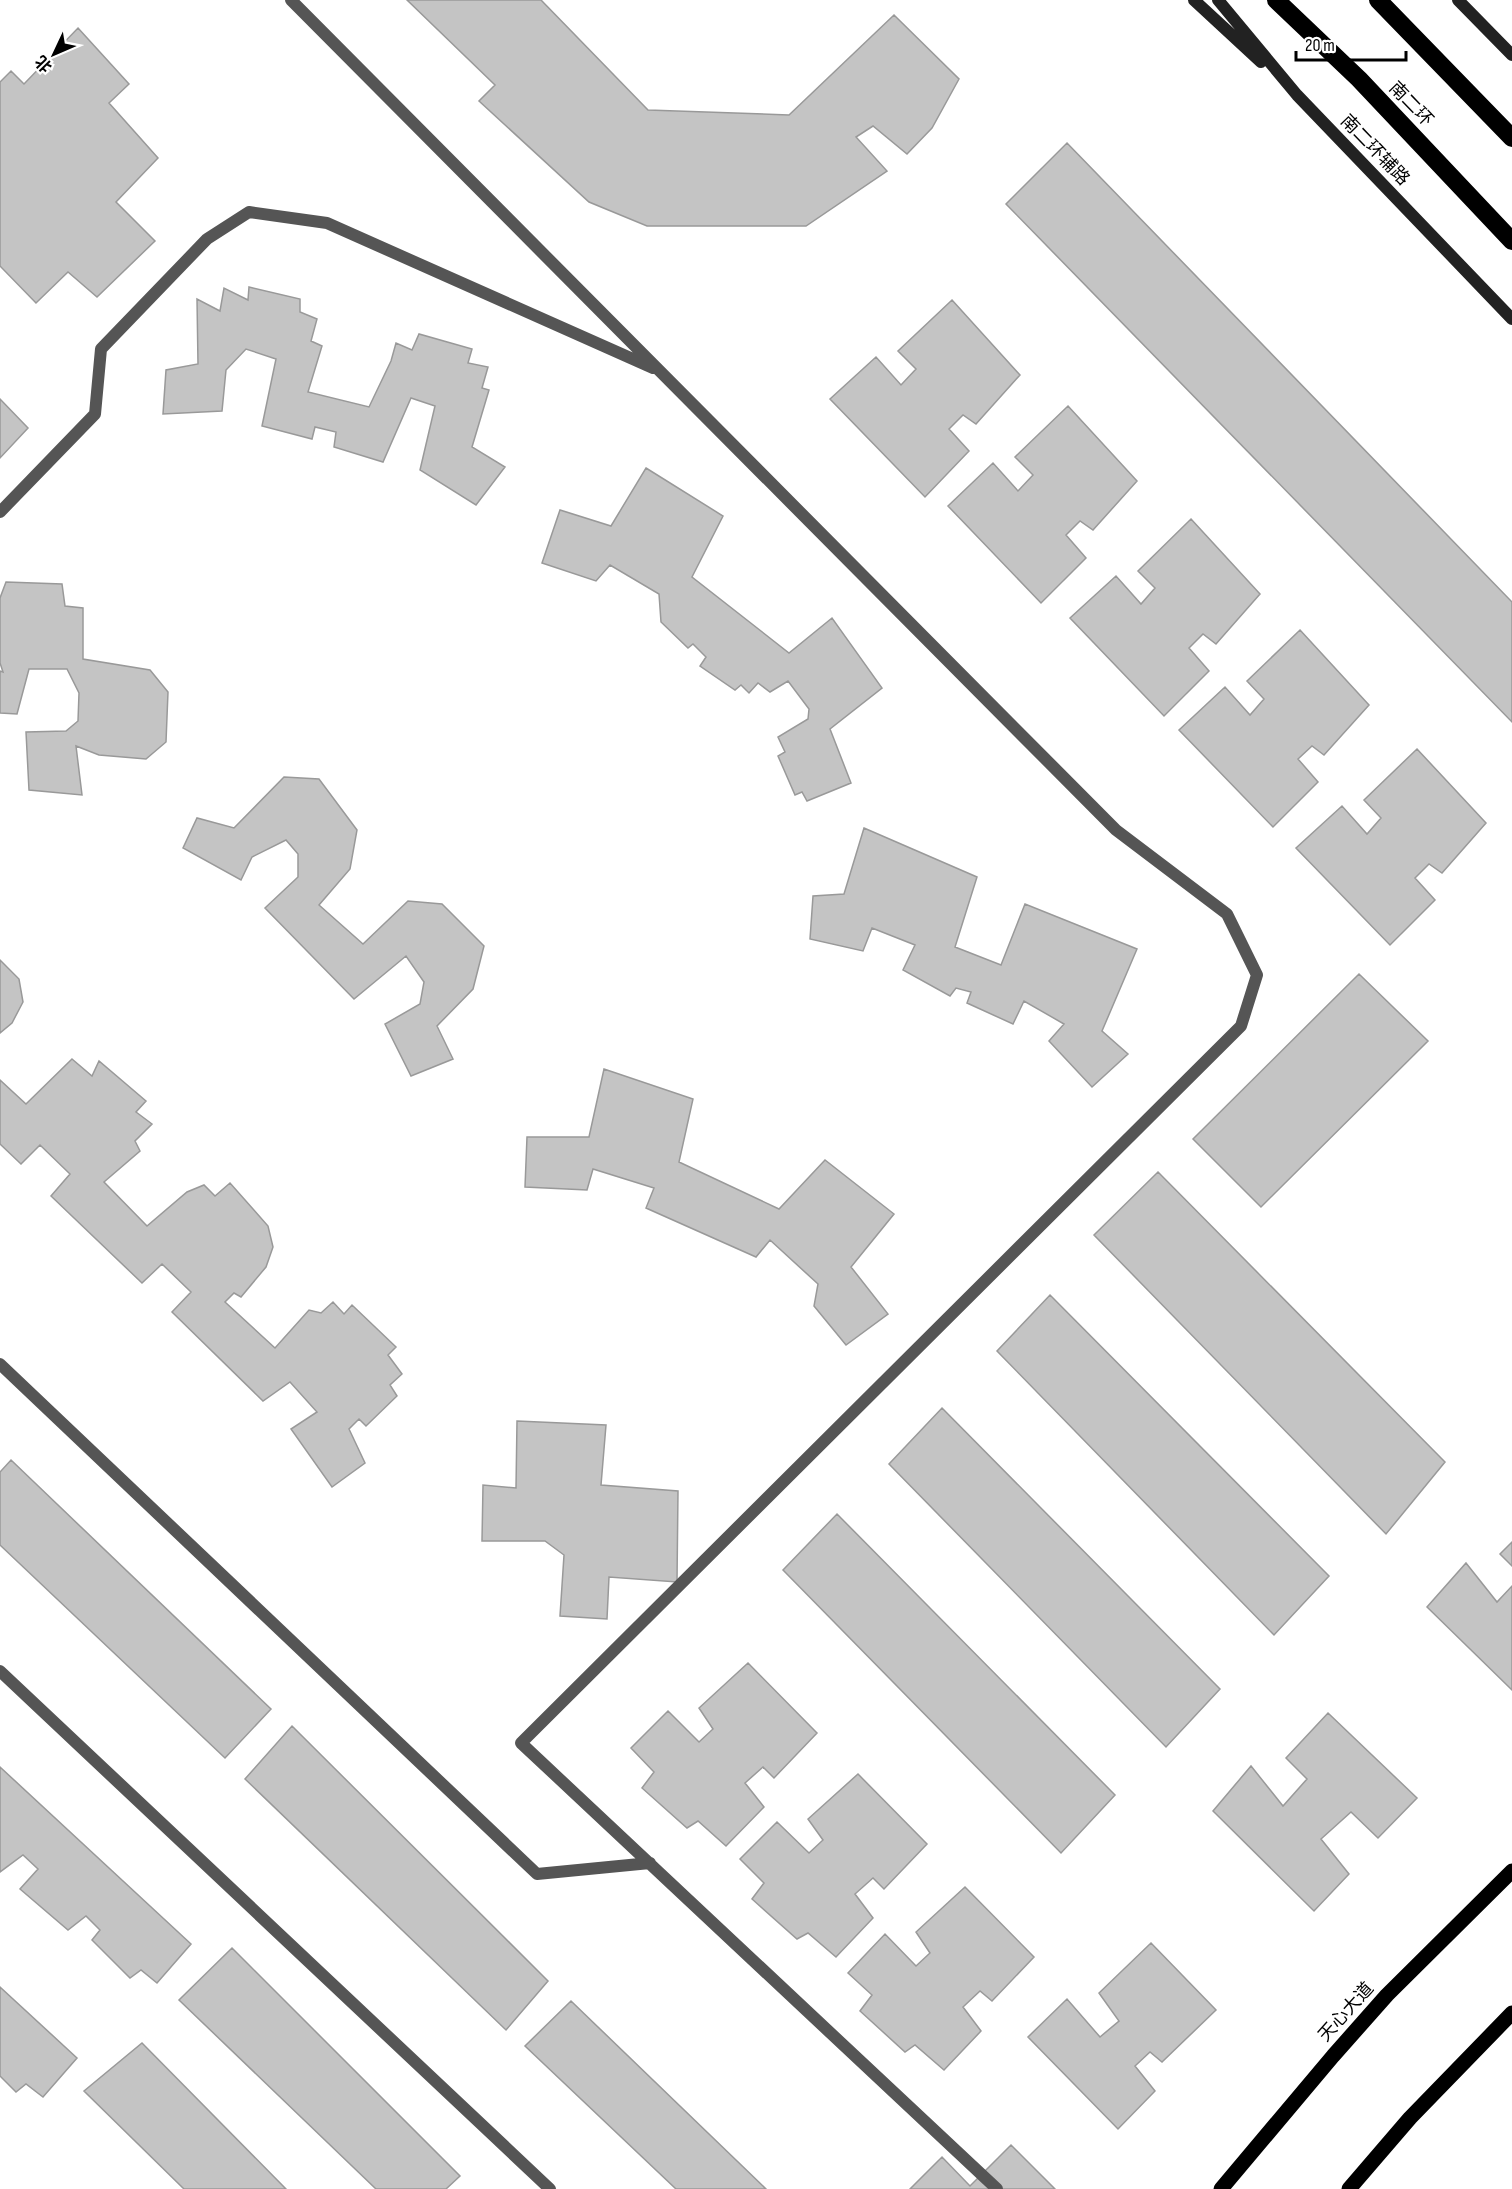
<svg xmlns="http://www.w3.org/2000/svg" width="1512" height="2189" font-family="'Sofia Sans Condensed','Noto Sans SC',sans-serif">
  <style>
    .building { fill: #c4c4c4; stroke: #999; stroke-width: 1.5 }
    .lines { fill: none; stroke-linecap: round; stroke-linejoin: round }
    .street { stroke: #555; stroke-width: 12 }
    .secondary { stroke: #222; stroke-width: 12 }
    .primary { stroke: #000; stroke-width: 15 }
    .highway { stroke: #000; stroke-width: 18 }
    .labels { text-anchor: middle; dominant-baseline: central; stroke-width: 4.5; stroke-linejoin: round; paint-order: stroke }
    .street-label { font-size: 18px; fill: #000; stroke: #fff }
  </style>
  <rect width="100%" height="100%" fill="#fff"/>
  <path class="building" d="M 407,0 L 541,0 L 648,110 L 789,115 L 894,15 L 959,79 L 932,128 L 907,154 L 873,126 L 856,137 L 887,171 L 806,226 L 647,226 L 589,202 L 479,101 L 495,85 Z
    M 78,28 L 129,84 L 109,103 L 158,158 L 116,202 L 155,241 L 97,297 L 68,272 L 36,303 L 0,266 L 0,82 L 11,71 L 24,84 Z
    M 1067,143 L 1512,602 L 1512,722 L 1006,204 Z
    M 249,287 L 300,299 L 300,312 L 317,319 L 311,341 L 322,346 L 308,392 L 369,407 L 391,361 L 396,343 L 412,350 L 419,334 L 472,349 L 468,363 L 488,367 L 482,388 L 489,390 L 472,447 L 505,467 L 476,505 L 420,470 L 435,406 L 411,398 L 383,462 L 334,447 L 336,432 L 315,427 L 312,439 L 262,426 L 276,359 L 246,349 L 226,370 L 222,411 L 163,414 L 166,370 L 198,364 L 197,299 L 220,311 L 224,288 L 248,300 Z
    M 952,300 L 1020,375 L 976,424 L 963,415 L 949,429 L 969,451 L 925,497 L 830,399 L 876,357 L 901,385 L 916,369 L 898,351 Z
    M 0,399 L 28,428 L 0,458 Z
    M 1068,406 L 1137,481 L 1093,530 L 1080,521 L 1066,535 L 1086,558 L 1041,603 L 948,506 L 993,463 L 1018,491 L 1033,475 L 1015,457 Z
    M 646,468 L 723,516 L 692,577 L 789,653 L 832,618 L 882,688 L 830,729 L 851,783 L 807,801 L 802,792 L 795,795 L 778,756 L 785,752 L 778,737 L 808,719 L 809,709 L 788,681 L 770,692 L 758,683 L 749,693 L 741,685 L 735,690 L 700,666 L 706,657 L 693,644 L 688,648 L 661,622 L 659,594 L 610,565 L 596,581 L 542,563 L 560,510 L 611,526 Z
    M 1191,519 L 1260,594 L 1216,644 L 1203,634 L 1189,648 L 1209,671 L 1164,716 L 1070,618 L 1116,576 L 1141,604 L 1155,588 L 1138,571 Z
    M 6,582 L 62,584 L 65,606 L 83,608 L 83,659 L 150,670 L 168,692 L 166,742 L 146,759 L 99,755 L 76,746 L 82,795 L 29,790 L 26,732 L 66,731 L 78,721 L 79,693 L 67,669 L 29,669 L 17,714 L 0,713 L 0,671 L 3,672 L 0,663 L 0,598 Z
    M 1300,630 L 1369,705 L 1324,755 L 1312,746 L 1298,759 L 1318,782 L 1273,827 L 1179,730 L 1225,687 L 1250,715 L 1264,699 L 1247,681 Z
    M 1417,749 L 1486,823 L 1442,873 L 1429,864 L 1415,878 L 1435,900 L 1390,945 L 1296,848 L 1342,806 L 1367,834 L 1381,818 L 1364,800 Z
    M 284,777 L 319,779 L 357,830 L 350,869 L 319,905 L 363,944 L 408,901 L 442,904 L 484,946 L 473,989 L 437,1026 L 453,1059 L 411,1076 L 385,1024 L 420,1004 L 424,982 L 406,956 L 354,999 L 265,908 L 298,877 L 298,854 L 286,840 L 252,857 L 241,880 L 183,848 L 197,818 L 234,828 Z
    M 864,828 L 977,877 L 955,947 L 1001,965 L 1025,904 L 1137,949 L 1102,1031 L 1128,1054 L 1092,1087 L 1049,1041 L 1064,1024 L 1024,1001 L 1013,1024 L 967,1003 L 971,992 L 956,988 L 950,996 L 903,970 L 915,945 L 872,928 L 863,951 L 810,939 L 813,896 L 844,894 Z
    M 0,960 L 19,979 L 23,1002 L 12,1023 L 0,1033 Z
    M 1359,974 L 1428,1041 L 1261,1207 L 1193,1139 Z
    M 72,1059 L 92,1076 L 99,1061 L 146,1101 L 136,1112 L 152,1124 L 135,1141 L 140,1151 L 104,1182 L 147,1226 L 187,1192 L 204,1185 L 215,1196 L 230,1183 L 268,1226 L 273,1247 L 266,1267 L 241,1297 L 234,1293 L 225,1302 L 275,1348 L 309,1310 L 321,1313 L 333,1302 L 344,1314 L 352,1305 L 396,1347 L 388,1355 L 402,1374 L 390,1385 L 397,1396 L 366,1426 L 359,1419 L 349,1429 L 365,1463 L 332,1487 L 291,1429 L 317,1412 L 290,1382 L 263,1401 L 172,1312 L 191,1292 L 162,1264 L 142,1283 L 51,1196 L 70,1174 L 40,1145 L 21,1164 L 0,1144 L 0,1080 L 26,1104 Z
    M 604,1069 L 693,1099 L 679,1162 L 779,1209 L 825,1160 L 894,1214 L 851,1267 L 888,1314 L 846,1345 L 814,1306 L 818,1284 L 770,1240 L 756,1257 L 646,1208 L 654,1188 L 593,1169 L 587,1190 L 525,1187 L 527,1137 L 589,1137 Z
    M 1158,1172 L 1445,1462 L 1386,1534 L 1094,1235 Z
    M 1050,1295 L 1329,1576 L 1274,1635 L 997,1351 Z
    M 942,1408 L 1220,1689 L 1166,1747 L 889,1464 Z
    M 517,1421 L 606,1425 L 601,1485 L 678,1491 L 677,1582 L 609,1577 L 607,1619 L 560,1616 L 564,1555 L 545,1541 L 482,1541 L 483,1485 L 516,1488 Z
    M 11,1460 L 271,1709 L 225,1758 L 0,1545 L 0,1472 Z
    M 837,1514 L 1115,1795 L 1061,1853 L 783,1570 Z
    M 1512,1542 L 1512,1566 L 1500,1554 Z
    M 1466,1563 L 1497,1602 L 1512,1586 L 1512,1690 L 1427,1607 Z
    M 748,1663 L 817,1733 L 774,1778 L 763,1767 L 745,1783 L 764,1807 L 726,1846 L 698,1821 L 687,1828 L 642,1788 L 654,1772 L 631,1748 L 668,1711 L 699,1742 L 713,1729 L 699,1708 Z
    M 1328,1713 L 1417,1798 L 1378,1838 L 1351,1812 L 1321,1839 L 1349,1874 L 1314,1911 L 1213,1811 L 1251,1766 L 1283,1806 L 1307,1779 L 1286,1758 Z
    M 292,1726 L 548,1981 L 506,2030 L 245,1779 Z
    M 0,1767 L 191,1944 L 157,1983 L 141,1970 L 130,1978 L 92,1940 L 100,1930 L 86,1916 L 68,1930 L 20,1889 L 38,1869 L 23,1855 L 0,1872 Z
    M 858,1774 L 927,1844 L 884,1889 L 873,1878 L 855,1894 L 873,1918 L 836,1957 L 808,1933 L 797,1939 L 752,1899 L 764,1883 L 740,1859 L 777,1822 L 809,1853 L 823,1840 L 808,1819 Z
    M 965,1887 L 1034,1957 L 992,2001 L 980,1991 L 963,2007 L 981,2031 L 944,2070 L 915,2045 L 905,2052 L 860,2011 L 872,1995 L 848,1973 L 885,1934 L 916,1966 L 930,1953 L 916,1932 Z
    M 1151,1943 L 1216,2010 L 1162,2062 L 1150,2052 L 1135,2066 L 1155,2091 L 1118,2129 L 1028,2037 L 1067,1999 L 1100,2037 L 1119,2021 L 1099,1993 Z
    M 232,1948 L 460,2176 L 446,2189 L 376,2189 L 179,2000 Z
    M 0,1987 L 77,2058 L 43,2097 L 26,2084 L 16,2092 L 0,2076 Z
    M 571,2001 L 766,2189 L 676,2189 L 525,2046 Z
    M 142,2043 L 286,2189 L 184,2189 L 84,2091 Z
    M 1011,2145 L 1055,2189 L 910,2189 L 942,2157 L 970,2186 Z"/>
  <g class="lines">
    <path class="street" d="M 291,0 L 1116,830 L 1227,914 L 1257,975 L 1241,1026 L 521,1743 L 997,2189
      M 0,512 L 95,414 L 101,349 L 207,239 L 249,212 L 327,223 L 653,368
      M 0,1364 L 537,1874 L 650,1863
      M 0,1671 L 550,2189"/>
    <path class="secondary" d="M 1194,0 L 1261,62
      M 1218,0 L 1297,95 L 1512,319
      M 1458,0 L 1512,55"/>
    <path class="primary" d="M 1221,2189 L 1333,2056 L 1387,1995 L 1512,1871
      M 1349,2189 L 1410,2118 L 1512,2013"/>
    <path class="highway" d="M 1276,0 L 1359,79 L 1512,241
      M 1378,0 L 1512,138"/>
  </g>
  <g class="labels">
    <g class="street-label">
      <text transform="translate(1411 104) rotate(46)">南二环</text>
      <text transform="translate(1375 150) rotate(46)">南二环辅路</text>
      <text transform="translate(1346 2012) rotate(-48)">天心大道</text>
    </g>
  </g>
  <g transform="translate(54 54) rotate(226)" stroke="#ffffff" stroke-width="4.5" paint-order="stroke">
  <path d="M0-4.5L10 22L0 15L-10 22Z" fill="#000000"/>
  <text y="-9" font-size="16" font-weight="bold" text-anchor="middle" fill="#000000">北</text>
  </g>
  <path d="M1296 51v9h110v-9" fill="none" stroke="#000000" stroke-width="3"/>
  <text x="1305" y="51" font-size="18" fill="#000000" stroke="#ffffff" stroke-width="4.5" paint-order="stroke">20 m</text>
</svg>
